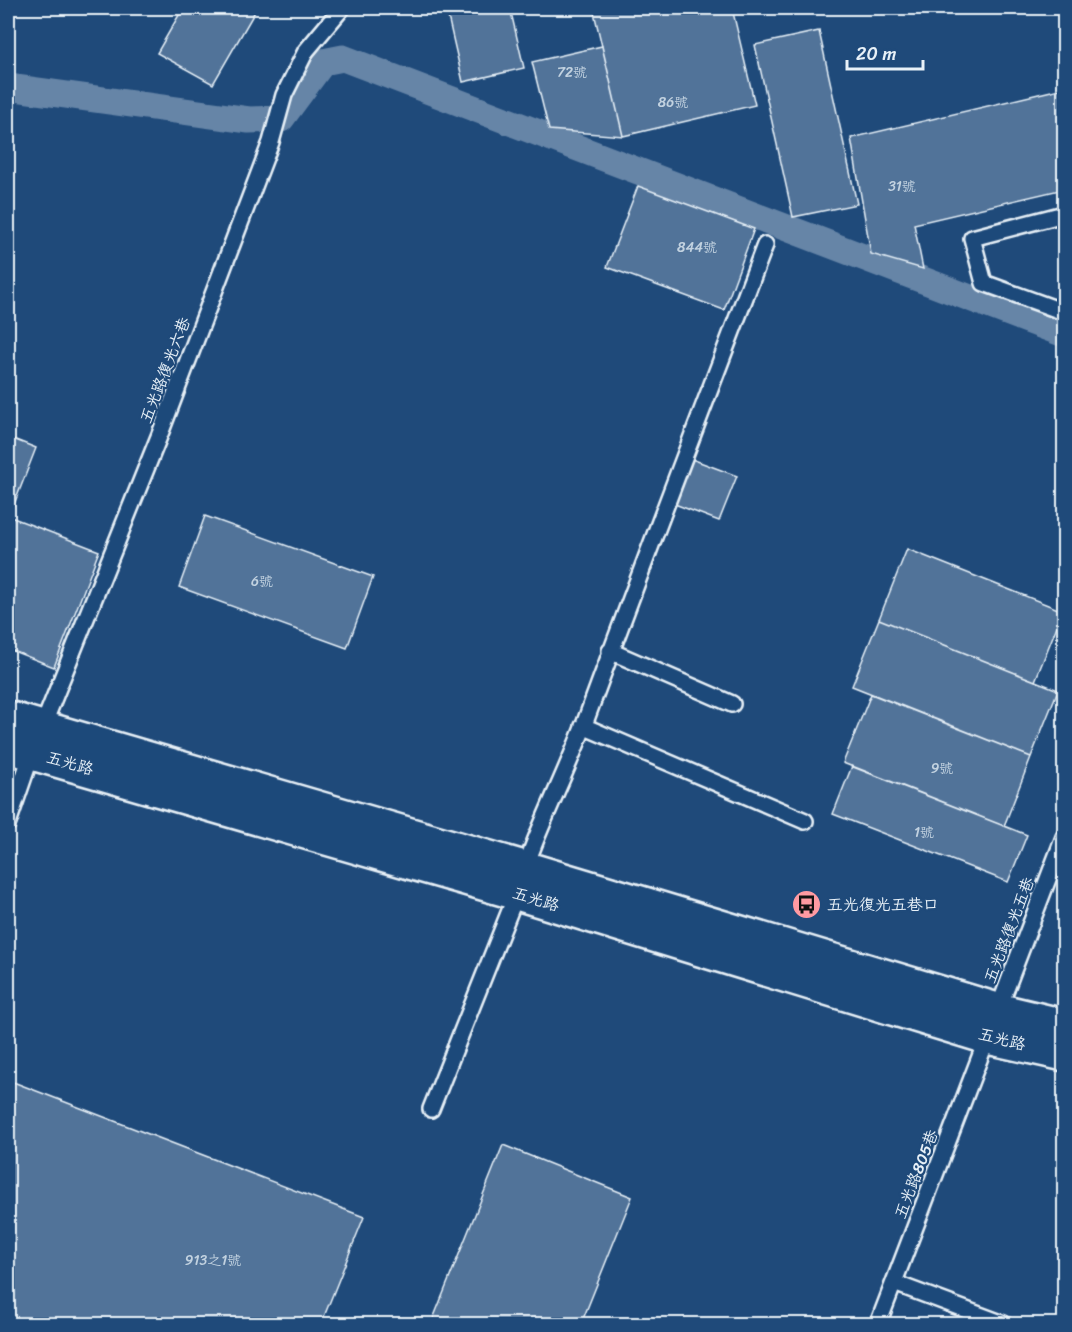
<svg xmlns="http://www.w3.org/2000/svg" width="1072" height="1332" font-family="Sriracha,'LXGW WenKai TC',sans-serif">
  <style>
    .lines { fill: none; stroke-linecap: round; stroke-linejoin: round }
    .canal { stroke: #6685a7; stroke-width: 27 }
    .building { fill: #517399; stroke: #e8f1f8; stroke-width: 1.5 }
    .service-casing { stroke: #e8f1f8; stroke-width: 20 }
    .secondary-casing { stroke: #e8f1f8; stroke-width: 38 }
    .service { stroke: #1f4a7a; stroke-width: 15 }
    .secondary { stroke: #1f4a7a; stroke-width: 33 }
    .labels { text-anchor: middle; dominant-baseline: central; stroke-width: 4.5; stroke-linejoin: round; paint-order: stroke }
    .number-label { font-size: 14px; fill: #c2d2e0 }
    .street-label { font-size: 16px; fill: #e8f1f8; stroke: #1f4a7a }
    .poi-label { font-size: 16px; fill: #e8f1f8; stroke: #1f4a7a; text-anchor: start }
  </style>
  <rect width="100%" height="100%" fill="#1f4a7a"/>
  <filter id="ink" filterUnits="userSpaceOnUse"><feTurbulence type="fractalNoise" baseFrequency=".0167" numOctaves="2"/><feDisplacementMap in="SourceGraphic" scale="12" xChannelSelector="R" yChannelSelector="G"/><feConvolveMatrix kernelMatrix="1 2 1 2 8 2 1 2 1" color-interpolation-filters="sRGB"/></filter>
  <g filter="url(#ink)">
    <g class="lines">
      <path class="canal" d="M 8,87 L 249,120 L 281,119 L 323,62 L 343,58 L 1064,334"/>
    </g>
    <path class="building" d="M 183,8 L 257,8 L 213,84 L 157,53 Z
      M 446,8 L 510,8 L 524,68 L 463,82 Z
      M 593,8 L 732,8 L 755,105 L 623,136 Z
      M 819,31 L 857,204 L 793,217 L 755,45 Z
      M 602,46 L 623,136 L 549,130 L 532,62 Z
      M 1064,88 L 1064,189 L 914,224 L 923,269 L 871,254 L 851,138 Z
      M 638,186 L 754,229 L 724,310 L 607,267 Z
      M 8,437 L 36,448 L 11,512 L 8,510 Z
      M 689,458 L 737,476 L 719,521 L 672,503 Z
      M 8,516 L 99,551 L 54,667 L 8,649 Z
      M 205,516 L 373,577 L 347,648 L 179,587 Z
      M 907,549 L 1063,611 L 1035,681 L 879,619 Z
      M 879,619 L 1058,690 L 1031,757 L 852,686 Z
      M 871,694 L 1031,757 L 1004,826 L 843,763 Z
      M 852,766 L 1027,835 L 1008,882 L 833,814 Z
      M 8,774 L 16,777 L 8,800 Z
      M 8,1080 L 364,1217 L 321,1324 L 13,1324 L 8,1322 Z
      M 503,1145 L 632,1197 L 581,1324 L 431,1324 Z"/>
    <g class="lines">
      <defs>
        <path id="service" d="M 1064,214 L 972,238 L 984,283 L 1064,312
          M 610,651 L 732,704
          M 583,726 L 805,821
          M 8,823 L 32,753 L 160,434 L 271,142 L 284,95 L 306,51 L 342,8
          M 431,1109 L 517,893 C 534,835 563,781 584,725 C 643,564 704,405 765,245
          M 894,1283 L 1004,1324
          M 878,1324 L 1064,837"/>
        <path id="secondary" d="M 8,718 L 524,868 L 997,1010 L 1064,1026
          M 8,746 L 517,893 L 987,1037 L 1064,1054"/>
      </defs>
      <use href="#service" class="service-casing"/>
      <use href="#secondary" class="secondary-casing"/>
      <use href="#service" class="service"/>
      <use href="#secondary" class="secondary"/>
    </g>
  </g>
  <defs>
    <symbol id="bus-disc" viewBox="-11 -11 22 22"><circle r="9.5" fill="#ff9aa2" stroke="#1f4a7a"/><path d="M-5-6H5V4H4V6H2V4H-2V6H-4V4H-5ZM-3.5-4V0h7V-4ZM-3.5 1.2v1.5H-2V1.2ZM2 1.2v1.5H3.5V1.2Z" fill="#111"/></symbol>
  </defs>
  <g fill-rule="evenodd">
    <use href="#bus-disc" x="790" y="888" width="33" height="33"/>
  </g>
  <g class="labels">
    <g class="number-label">
      <text x="572" y="72">72號</text>
      <text x="673" y="102">86號</text>
      <text x="902" y="186">31號</text>
      <text x="697" y="247">844號</text>
      <text x="262" y="581">6號</text>
      <text x="942" y="768">9號</text>
      <text x="924" y="832">1號</text>
      <text x="213" y="1260">913之1號</text>
    </g>
    <g class="street-label">
      <text transform="translate(165 370) rotate(-69)">五光路復光六巷</text>
      <text transform="translate(70 763) rotate(16)">五光路</text>
      <text transform="translate(536 899) rotate(17)">五光路</text>
      <text transform="translate(1009 930) rotate(-69)">五光路復光五巷</text>
      <text transform="translate(1002 1039) rotate(14)">五光路</text>
      <text transform="translate(916 1174) rotate(-69)">五光路805巷</text>
    </g>
    <g class="poi-label">
      <text x="827" y="904">五光復光五巷口</text>
    </g>
  </g>
  <rect width="1072" height="1332" fill="none" stroke="#1f4a7a" stroke-width="30"/>
  <rect x="15" y="15" width="1042" height="1302" fill="none" stroke="#e8f1f8" stroke-width="2" filter="url(#ink)"/>
  <path d="M847 60v9h76v-9" fill="none" stroke="#e8f1f8" stroke-width="3"/>
  <text x="856" y="60" font-size="18" fill="#e8f1f8" stroke="#1f4a7a" stroke-width="4.5" paint-order="stroke">20 m</text>
</svg>
